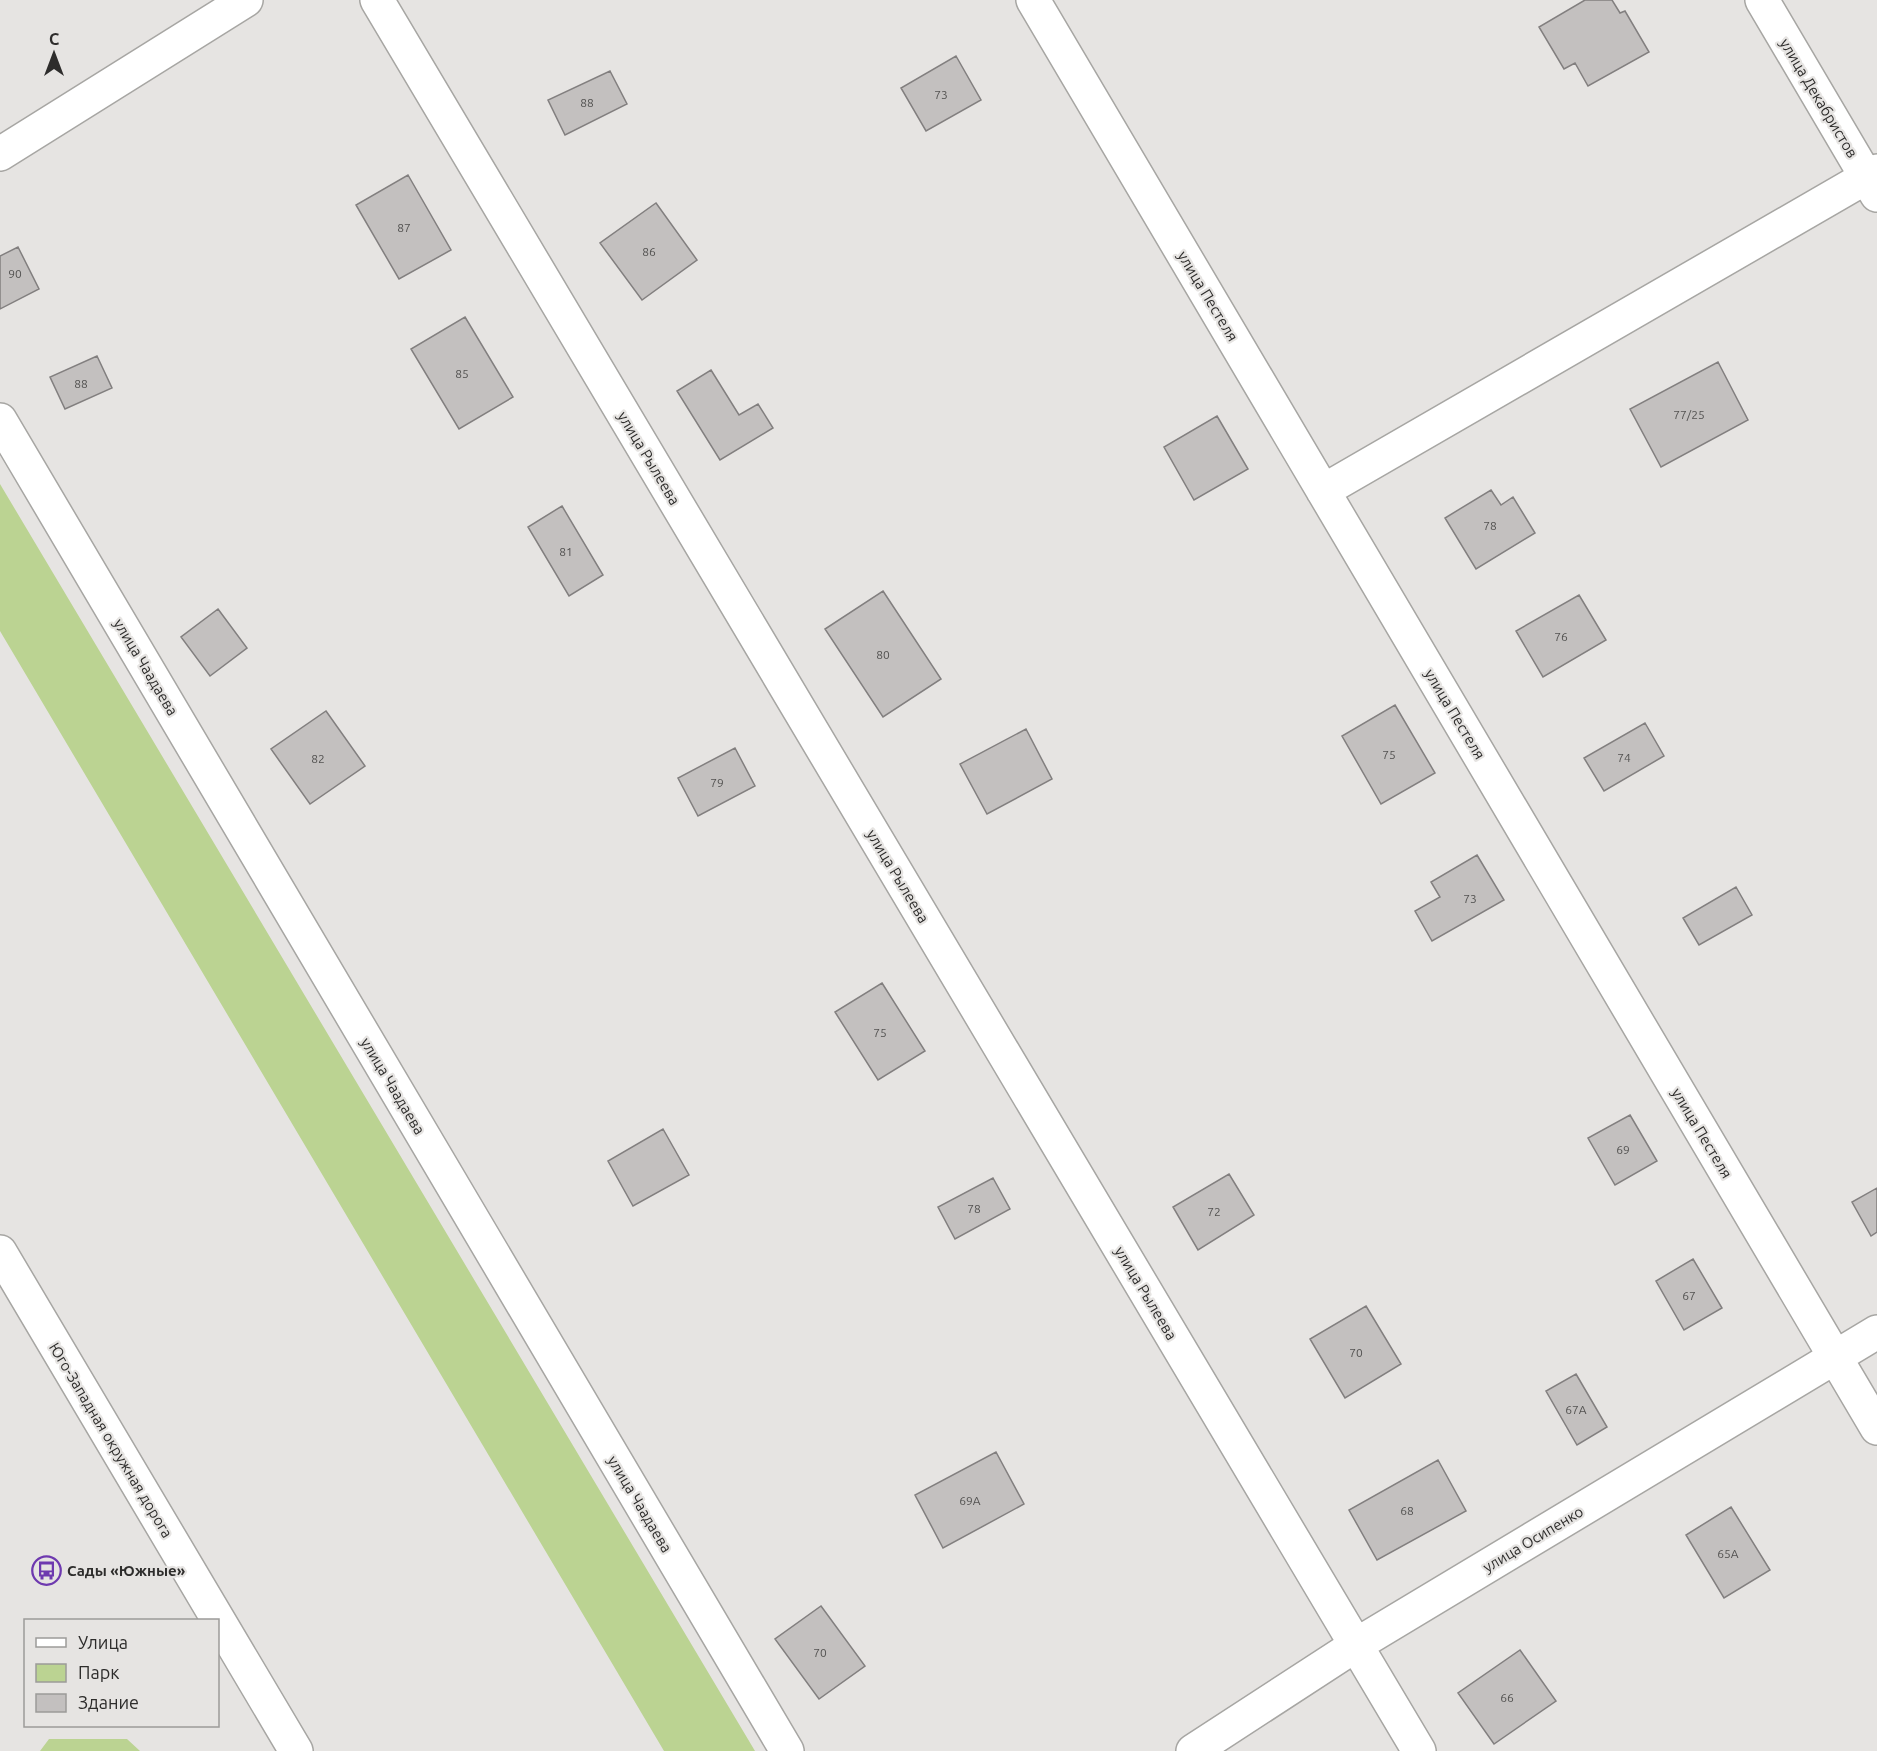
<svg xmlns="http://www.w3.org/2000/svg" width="1877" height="1751" font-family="Ubuntu,sans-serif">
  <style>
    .green { fill: #bbd392 }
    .building { fill: #c3c0bf; stroke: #827f7f; stroke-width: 1.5 }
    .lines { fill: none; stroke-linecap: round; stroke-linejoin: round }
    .minor-casing { stroke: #a7a6a3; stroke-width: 36 }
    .highway-casing { stroke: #a7a6a3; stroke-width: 36 }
    .minor { stroke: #fff; stroke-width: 33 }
    .highway { stroke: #fff; stroke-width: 33 }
    .labels { text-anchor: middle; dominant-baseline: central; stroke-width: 4.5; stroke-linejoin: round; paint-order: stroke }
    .number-label { font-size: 12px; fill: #535251 }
    .street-label { font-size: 15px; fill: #2e2d2c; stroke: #e6e4e2 }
    .poi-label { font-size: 15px; font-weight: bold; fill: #2e2d2c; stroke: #e6e4e2; text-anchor: start }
  </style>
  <rect width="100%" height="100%" fill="#e6e4e2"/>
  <path class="green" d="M 0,484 L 755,1751 L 664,1751 L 0,631 Z
    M 49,1739 L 127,1739 L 140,1751 L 40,1751 Z"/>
  <path class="building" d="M 1585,0 L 1612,0 L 1620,13 L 1625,11 L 1649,52 L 1588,86 L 1575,63 L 1564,69 L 1539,27 Z
    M 956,56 L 981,100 L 926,131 L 901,88 Z
    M 610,71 L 627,104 L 565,135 L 548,100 Z
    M 408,175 L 451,250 L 399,279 L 356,205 Z
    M 656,203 L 697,260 L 642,300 L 600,243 Z
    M 18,247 L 39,289 L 0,309 L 0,256 Z
    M 465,317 L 513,397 L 459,429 L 411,349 Z
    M 97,356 L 112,388 L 65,409 L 50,377 Z
    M 1718,362 L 1748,420 L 1661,467 L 1630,409 Z
    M 711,370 L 739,415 L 758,404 L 773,428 L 720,460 L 677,391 Z
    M 1217,416 L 1248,469 L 1194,500 L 1164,447 Z
    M 1491,490 L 1501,505 L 1513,497 L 1535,533 L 1476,569 L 1445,518 Z
    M 562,506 L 603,575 L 569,596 L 528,527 Z
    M 883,591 L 941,679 L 883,717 L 825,629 Z
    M 1579,595 L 1606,640 L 1543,677 L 1516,631 Z
    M 218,609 L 247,648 L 210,676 L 181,637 Z
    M 1395,705 L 1435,773 L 1381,804 L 1342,736 Z
    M 326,711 L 365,766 L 310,804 L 271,749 Z
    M 1645,723 L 1664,756 L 1604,791 L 1584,758 Z
    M 1026,729 L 1052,779 L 987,814 L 960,764 Z
    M 735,748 L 755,786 L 698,816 L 678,778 Z
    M 1477,855 L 1504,900 L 1432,941 L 1415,911 L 1440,897 L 1431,882 Z
    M 1736,887 L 1752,915 L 1699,945 L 1683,918 Z
    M 882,983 L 925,1051 L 878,1080 L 835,1012 Z
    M 1630,1115 L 1657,1161 L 1615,1185 L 1588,1138 Z
    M 663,1129 L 689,1175 L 633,1206 L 608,1161 Z
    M 1229,1174 L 1254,1215 L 1198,1250 L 1173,1207 Z
    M 993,1178 L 1010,1209 L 955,1239 L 938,1207 Z
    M 1877,1188 L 1877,1232 L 1871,1236 L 1852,1202 Z
    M 1693,1259 L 1722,1308 L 1684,1330 L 1656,1281 Z
    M 1366,1306 L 1401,1364 L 1345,1398 L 1310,1339 Z
    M 1576,1374 L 1607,1427 L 1577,1445 L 1546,1391 Z
    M 996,1452 L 1024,1504 L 943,1548 L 915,1495 Z
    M 1438,1460 L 1466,1511 L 1377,1560 L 1349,1510 Z
    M 1731,1507 L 1770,1570 L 1724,1598 L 1686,1535 Z
    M 821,1606 L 865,1666 L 819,1699 L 775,1639 Z
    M 1520,1650 L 1556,1701 L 1494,1744 L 1458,1693 Z"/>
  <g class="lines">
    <defs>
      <path id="minor" d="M 377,0 L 1419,1751
        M 1033,0 L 1877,1428
        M 1762,0 L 1877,195
        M 0,154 L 246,0
        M 0,420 L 787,1751
        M 1323,491 L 1877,171
        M 1193,1751 L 1356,1645 L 1877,1332"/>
      <path id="highway" d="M 0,1252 L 296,1751"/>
    </defs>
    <use href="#minor" class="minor-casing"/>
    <use href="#highway" class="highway-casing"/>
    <use href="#minor" class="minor"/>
    <use href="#highway" class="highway"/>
  </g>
  <defs>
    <symbol id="bus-ring" viewBox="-11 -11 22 22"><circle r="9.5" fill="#e6e4e2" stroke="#6e39af" stroke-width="1.5"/><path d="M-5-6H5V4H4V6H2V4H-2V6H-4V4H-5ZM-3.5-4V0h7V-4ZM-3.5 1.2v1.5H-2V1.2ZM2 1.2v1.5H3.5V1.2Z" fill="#6e39af"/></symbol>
  </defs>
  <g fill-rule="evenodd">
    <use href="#bus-ring" x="30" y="1554" width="33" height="33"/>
  </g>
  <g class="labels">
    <g class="number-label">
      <text x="941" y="94">73</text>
      <text x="587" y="102">88</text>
      <text x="404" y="227">87</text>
      <text x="649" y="251">86</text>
      <text x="15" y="273">90</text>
      <text x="462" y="373">85</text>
      <text x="81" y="383">88</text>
      <text x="1689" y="414">77/25</text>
      <text x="1490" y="525">78</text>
      <text x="566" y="551">81</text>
      <text x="1561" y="636">76</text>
      <text x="883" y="654">80</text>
      <text x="1389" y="754">75</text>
      <text x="1624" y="757">74</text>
      <text x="318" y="758">82</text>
      <text x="717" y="782">79</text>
      <text x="1470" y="898">73</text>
      <text x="880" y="1032">75</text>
      <text x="1623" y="1149">69</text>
      <text x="974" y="1208">78</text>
      <text x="1214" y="1211">72</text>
      <text x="1689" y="1295">67</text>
      <text x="1356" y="1352">70</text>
      <text x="1576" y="1409">67А</text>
      <text x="970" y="1500">69А</text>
      <text x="1407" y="1510">68</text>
      <text x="1728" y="1553">65А</text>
      <text x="820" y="1652">70</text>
      <text x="1507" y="1697">66</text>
    </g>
    <g class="street-label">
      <text transform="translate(1819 98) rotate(59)">улица Декабристов</text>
      <text transform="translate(1208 296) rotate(59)">улица Пестеля</text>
      <text transform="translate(649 458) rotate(59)">улица Рылеева</text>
      <text transform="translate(146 667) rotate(59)">улица Чаадаева</text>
      <text transform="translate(1455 714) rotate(59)">улица Пестеля</text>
      <text transform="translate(898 876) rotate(59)">улица Рылеева</text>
      <text transform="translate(393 1086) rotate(59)">улица Чаадаева</text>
      <text transform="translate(1702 1133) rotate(59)">улица Пестеля</text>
      <text transform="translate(1146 1293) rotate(59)">улица Рылеева</text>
      <text transform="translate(111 1440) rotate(59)">Юго-Западная окружная дорога</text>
      <text transform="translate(640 1504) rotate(59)">улица Чаадаева</text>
      <text transform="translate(1533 1539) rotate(-31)">улица Осипенко</text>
    </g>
    <g class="poi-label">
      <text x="67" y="1570">Сады «Южные»</text>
    </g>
  </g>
  <rect x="24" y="1619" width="195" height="108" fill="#e6e4e2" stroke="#9c9b99" stroke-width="1.5"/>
  <rect x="36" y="1638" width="30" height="9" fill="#ffffff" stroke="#9c9b99" stroke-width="1.5"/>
  <text x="78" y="1649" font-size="18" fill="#2e2d2c">Улица</text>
  <rect x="36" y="1664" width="30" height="18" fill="#bbd392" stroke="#9c9b99" stroke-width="1.5"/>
  <text x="78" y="1679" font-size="18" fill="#2e2d2c">Парк</text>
  <rect x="36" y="1694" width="30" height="18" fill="#c3c0bf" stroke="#9c9b99" stroke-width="1.5"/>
  <text x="78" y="1709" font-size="18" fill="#2e2d2c">Здание</text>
  <g transform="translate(54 54)" stroke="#e6e4e2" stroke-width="4.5" paint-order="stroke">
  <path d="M0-4.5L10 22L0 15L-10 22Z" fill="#2e2d2c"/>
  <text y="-9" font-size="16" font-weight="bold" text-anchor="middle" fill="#2e2d2c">С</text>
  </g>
</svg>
